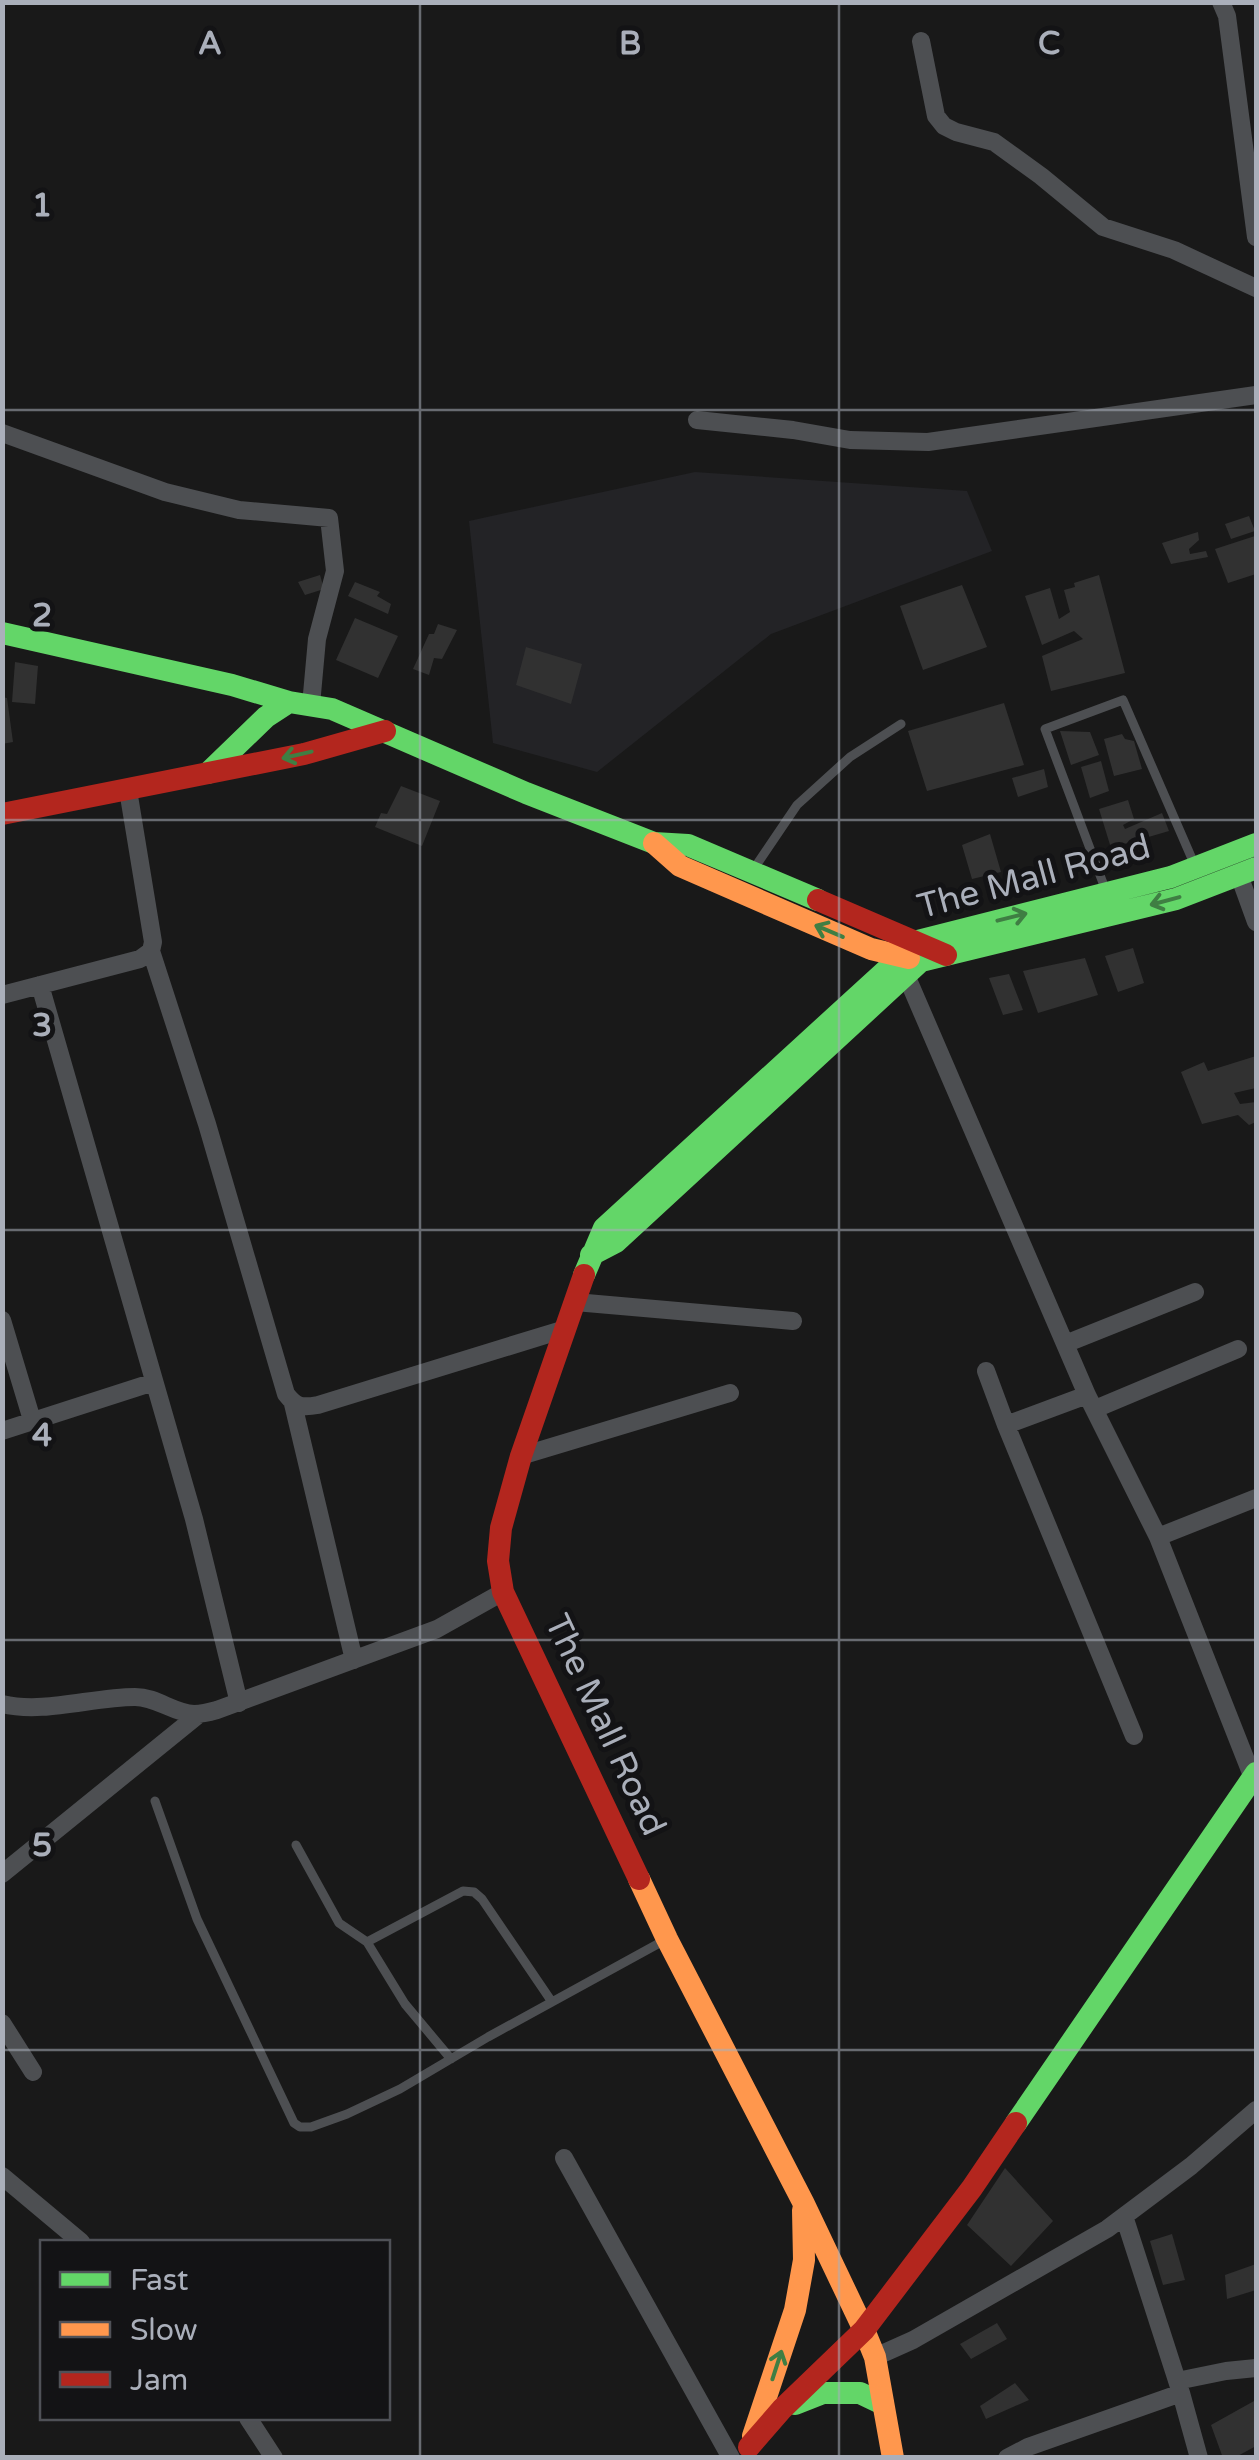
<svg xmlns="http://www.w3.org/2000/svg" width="1259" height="2460" font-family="'Varela Round',sans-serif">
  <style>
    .built { fill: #232326 }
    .building { fill: #313131 }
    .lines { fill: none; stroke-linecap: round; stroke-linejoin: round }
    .lane { stroke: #4d4f52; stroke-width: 9 }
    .street { stroke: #4d4f52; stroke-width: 18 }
    .fast { stroke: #63d668; stroke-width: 22 }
    .slow { stroke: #ff974d; stroke-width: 22 }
    .jam { stroke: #b3261e; stroke-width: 22 }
    .oneway { stroke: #3f7e43 }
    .grid { fill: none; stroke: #aaafba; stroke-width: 2.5; stroke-opacity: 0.55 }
    .labels { text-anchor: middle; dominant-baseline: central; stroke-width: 10; stroke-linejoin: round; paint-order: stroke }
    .street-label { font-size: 35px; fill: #aaafba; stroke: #131315 }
    .grid-label { font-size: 32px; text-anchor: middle; font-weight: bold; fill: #aaafba; stroke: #131315; stroke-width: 10; stroke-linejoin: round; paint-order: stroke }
  </style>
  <rect width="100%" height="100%" fill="#191919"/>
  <path class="built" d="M 695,472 L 967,491 L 992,551 L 771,634 L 597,772 L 493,743 L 469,521 Z"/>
  <path class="building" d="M 1249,516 L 1255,531 L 1231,539 L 1225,524 Z
    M 1198,532 L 1199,540 L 1189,549 L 1190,554 L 1206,551 L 1208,557 L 1171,564 L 1162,543 Z
    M 1255,536 L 1256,574 L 1228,583 L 1215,549 Z
    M 320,575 L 324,589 L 305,595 L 298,582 Z
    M 1099,575 L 1125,673 L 1051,691 L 1042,656 L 1083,639 L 1074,631 L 1042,645 L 1025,596 L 1050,588 L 1059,619 L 1070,612 L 1064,590 L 1075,587 L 1074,583 Z
    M 355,582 L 380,592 L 377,596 L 391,604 L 388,614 L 348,596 Z
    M 962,585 L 987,647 L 923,670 L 900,606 Z
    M 355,618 L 398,636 L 378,678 L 336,660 Z
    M 438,624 L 457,630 L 442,659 L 434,658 L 429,675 L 413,669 L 429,634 L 434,634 Z
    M 526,647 L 582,664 L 571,704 L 516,685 Z
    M 15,662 L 38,666 L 35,704 L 12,702 Z
    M 2,697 L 7,698 L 13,742 L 2,744 Z
    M 1004,703 L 1024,765 L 927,791 L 908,731 Z
    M 1060,731 L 1090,732 L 1099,755 L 1071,765 Z
    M 1122,734 L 1125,739 L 1134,741 L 1142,769 L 1114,776 L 1104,739 Z
    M 1101,761 L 1109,791 L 1090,798 L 1081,767 Z
    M 1044,769 L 1048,787 L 1018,797 L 1012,778 Z
    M 401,786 L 440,801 L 422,846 L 375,827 L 381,813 L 387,814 Z
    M 1128,800 L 1134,819 L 1123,825 L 1125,829 L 1162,813 L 1169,831 L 1111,848 L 1099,809 Z
    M 990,834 L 1001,872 L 972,879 L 962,845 Z
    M 1133,948 L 1144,983 L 1118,992 L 1105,956 Z
    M 1085,958 L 1098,995 L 1038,1013 L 1023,971 Z
    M 1009,974 L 1023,1010 L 1003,1015 L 989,978 Z
    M 1256,1056 L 1256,1088 L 1234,1093 L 1240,1104 L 1256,1102 L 1256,1122 L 1249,1125 L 1238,1115 L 1202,1124 L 1181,1072 L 1204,1062 L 1208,1071 Z
    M 1005,2168 L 1053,2221 L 1011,2266 L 967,2225 Z
    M 1172,2234 L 1185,2280 L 1163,2285 L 1150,2241 Z
    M 1256,2264 L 1256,2290 L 1227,2299 L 1225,2275 Z
    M 997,2323 L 1007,2339 L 971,2359 L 960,2344 Z
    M 1015,2383 L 1029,2400 L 986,2419 L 980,2406 Z
    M 1254,2401 L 1256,2405 L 1256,2446 L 1234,2458 L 1223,2458 L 1211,2425 Z"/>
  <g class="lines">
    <path class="lane" d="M 753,870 L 797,805 L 850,757 L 901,724
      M 1106,891 L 1045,729 L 1123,700 L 1196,868
      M 155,1801 L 197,1919 L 294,2123 L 300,2127 L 311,2127 L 347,2114 L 400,2089 L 488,2037 L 665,1940
      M 296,1845 L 339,1923 L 367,1942 L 405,2004 L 451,2059
      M 367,1942 L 463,1891 L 474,1892 L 482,1899 L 552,2002"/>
    <path class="street" d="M 1221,2 L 1227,16 L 1256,237
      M 921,41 L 936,116 L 944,126 L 956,132 L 994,142 L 1041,176 L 1103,227 L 1174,250 L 1256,288
      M 697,420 L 793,430 L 850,440 L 928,442 L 1256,395
      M 2,433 L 165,492 L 239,510 L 329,518 L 335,571 L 317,639 L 311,705
      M 1239,875 L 1256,922
      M 151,951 L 207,1124 L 286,1394 C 296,1407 301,1408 318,1405 L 565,1329
      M 906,975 L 1087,1395 L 1158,1537 L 1253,1778
      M 40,985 L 194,1519 L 239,1703
      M 2,995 L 140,959 L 151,951 L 153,942 L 128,790
      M 575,1302 L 793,1321
      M 2,1320 L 32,1420
      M 1065,1344 L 1195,1292
      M 986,1371 L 1006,1425 L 1134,1736
      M 293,1404 L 354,1660
      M 1095,1409 L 1238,1349
      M 1006,1425 L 1087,1395
      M 2,1431 L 154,1382
      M 521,1456 L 730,1393
      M 1158,1537 L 1256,1498
      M 2,1704 C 44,1714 92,1697 135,1697 C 157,1697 173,1713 194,1714 C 202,1714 210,1712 217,1710 L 437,1629 L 503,1592
      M 2,1874 L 198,1715
      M 2,2023 L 33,2072
      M 564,2158 L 731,2458
      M 2,2176 L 81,2242
      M 1124,2216 L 1181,2393 L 1199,2458
      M 875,2357 L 913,2340 L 1107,2229 L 1191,2166 L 1256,2110
      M 1177,2381 L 1226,2371 L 1256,2368
      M 248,2418 L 274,2458
      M 1007,2458 L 1028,2447 L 1181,2393"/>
    <path class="fast" d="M 2,633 L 232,685 L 289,702 L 332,709 L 526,793 L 654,843 L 688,845 L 818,900
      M 208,773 L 266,717 L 289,702
      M 591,1255 L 616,1242 L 921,961 L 1176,899 L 1256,868
      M 584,1275 L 604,1228 L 918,941 L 1171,877 L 1256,844
      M 1016,2123 L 1256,1773
      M 795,2404 L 823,2393 L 860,2393 L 883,2404"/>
    <path class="slow" d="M 654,843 L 680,866 L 871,949 L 909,958
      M 639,1879 L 667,1939 L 803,2202 L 864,2330 L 875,2357 L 893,2458
      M 753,2436 L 795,2310 L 804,2260 L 803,2210"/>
    <path class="jam" d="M 2,814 L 304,754 L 385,731
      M 818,900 L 946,955
      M 584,1275 L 521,1456 L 501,1528 L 498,1561 L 503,1592 L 639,1879
      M 749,2447 L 782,2409 L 864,2330 L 972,2188 L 1016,2123"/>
  </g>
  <defs><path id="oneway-shaft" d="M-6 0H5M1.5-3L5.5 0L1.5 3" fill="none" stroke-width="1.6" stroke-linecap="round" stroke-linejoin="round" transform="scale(2.5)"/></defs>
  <g class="oneway">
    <use href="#oneway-shaft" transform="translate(297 755) rotate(167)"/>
    <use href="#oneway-shaft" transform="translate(1165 901) rotate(165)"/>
    <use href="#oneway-shaft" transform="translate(1012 917) rotate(-14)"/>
    <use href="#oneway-shaft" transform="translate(829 931) rotate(-157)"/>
    <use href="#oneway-shaft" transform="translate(777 2365) rotate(-72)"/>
  </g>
  <path class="grid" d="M 420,2 L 420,2458M 839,2 L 839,2458M 2,410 L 1256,410M 2,820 L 1256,820M 2,1230 L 1256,1230M 2,1640 L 1256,1640M 2,2050 L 1256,2050"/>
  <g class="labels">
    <g class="street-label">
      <text transform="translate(1034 877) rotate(-15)">The Mall Road</text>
      <text transform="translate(605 1725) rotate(65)">The Mall Road</text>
    </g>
  </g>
  <g class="grid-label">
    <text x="210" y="54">A</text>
    <text x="630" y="54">B</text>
    <text x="1049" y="54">C</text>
    <text x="42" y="216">1</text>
    <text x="42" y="626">2</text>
    <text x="42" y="1036">3</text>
    <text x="42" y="1446">4</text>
    <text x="42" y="1856">5</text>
  </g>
  <rect width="1259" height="2460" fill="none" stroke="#aaafba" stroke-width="10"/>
  <rect x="40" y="2240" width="350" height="180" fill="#131315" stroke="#4f5157" stroke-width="2.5"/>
  <rect x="60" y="2272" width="50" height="15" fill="#63d668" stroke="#4f5157" stroke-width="2.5"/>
  <text x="130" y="2290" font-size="30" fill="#aaafba">Fast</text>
  <rect x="60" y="2322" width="50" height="15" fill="#ff974d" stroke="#4f5157" stroke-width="2.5"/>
  <text x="130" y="2340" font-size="30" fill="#aaafba">Slow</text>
  <rect x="60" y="2372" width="50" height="15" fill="#b3261e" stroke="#4f5157" stroke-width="2.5"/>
  <text x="130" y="2390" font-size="30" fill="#aaafba">Jam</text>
</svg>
